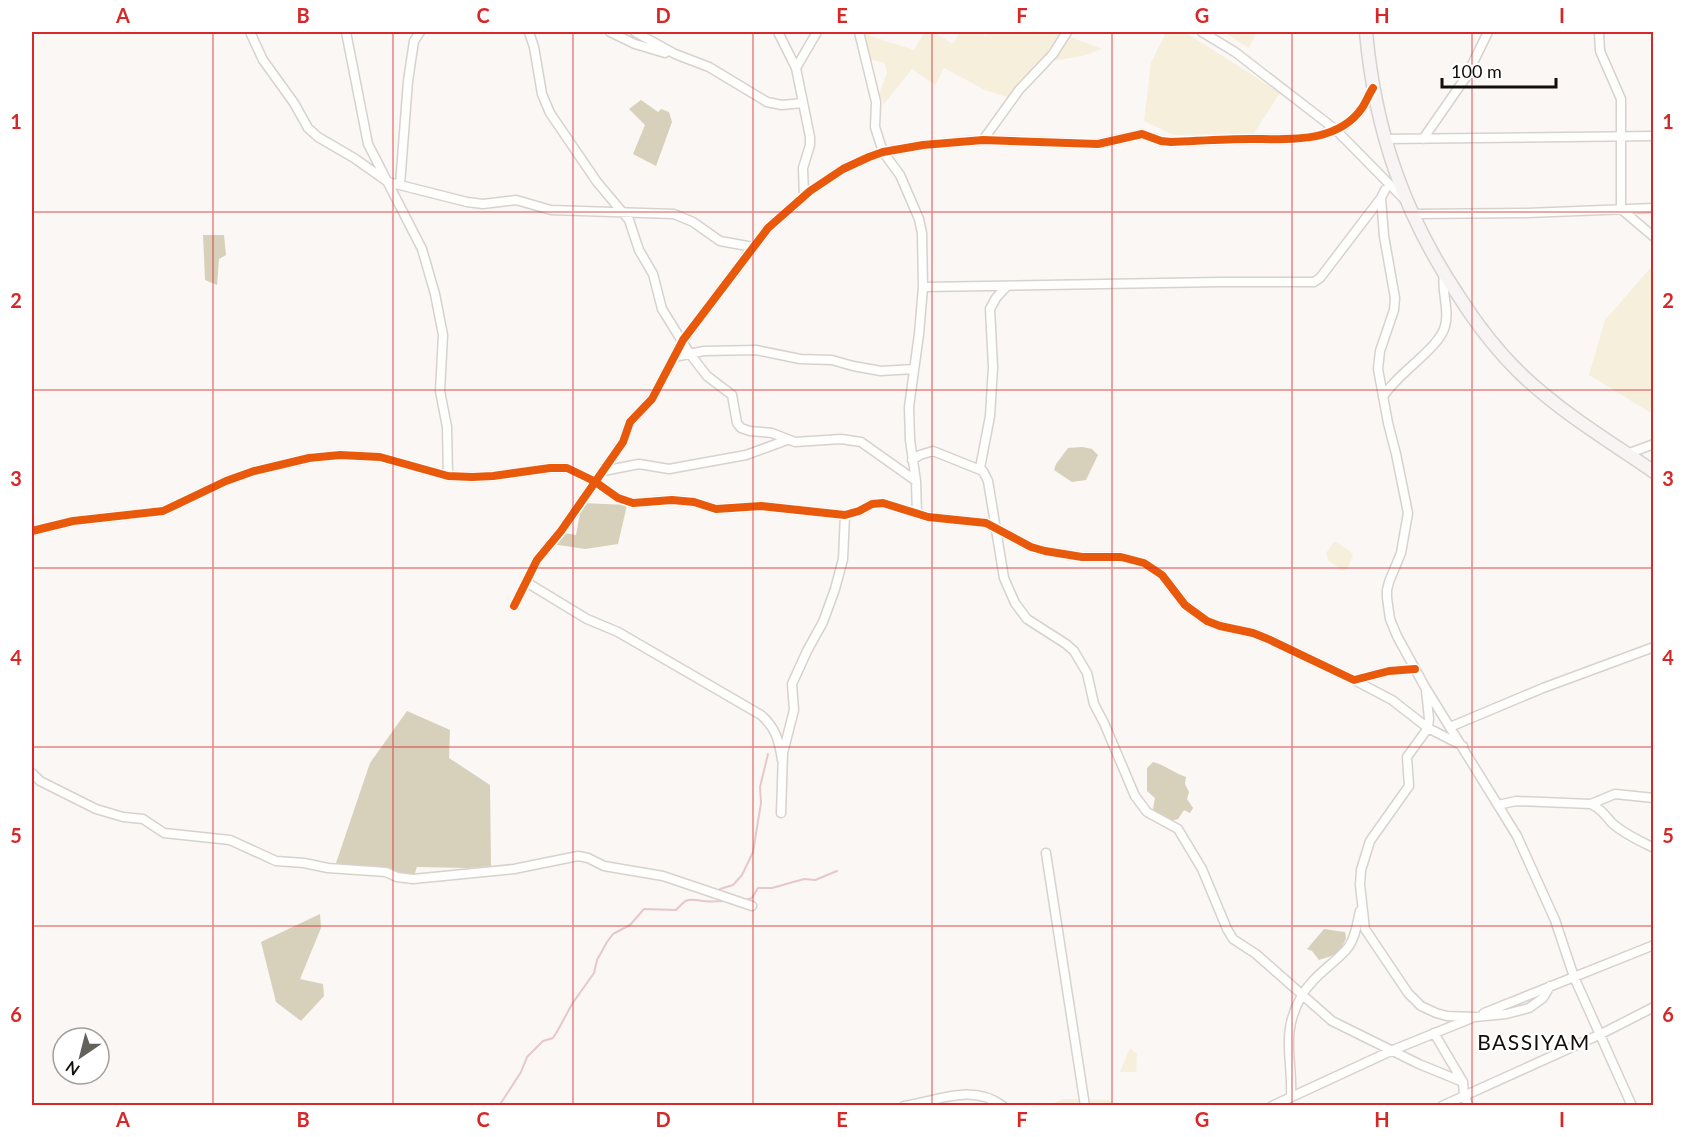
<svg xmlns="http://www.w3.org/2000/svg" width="1685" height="1137" font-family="Lato,sans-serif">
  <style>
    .green { fill: #f5efdc }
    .forest { fill: #d7d0ba }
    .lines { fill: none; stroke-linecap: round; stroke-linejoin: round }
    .stream { stroke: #e8c7cb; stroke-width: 2 }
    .street-casing { stroke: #d7d2ce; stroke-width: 11 }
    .secondary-casing { stroke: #d7d2ce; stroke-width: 15 }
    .street { stroke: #fefefd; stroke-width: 8 }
    .secondary { stroke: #f7f4f3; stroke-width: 12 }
    .cycleway-casing { stroke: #fff; stroke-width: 11 }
    .cycleway { stroke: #e8590c; stroke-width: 8 }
    .grid { fill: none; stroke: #d62828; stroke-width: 1.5; stroke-opacity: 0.55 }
    .labels { text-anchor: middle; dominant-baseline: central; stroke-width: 4.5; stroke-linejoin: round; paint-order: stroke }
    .quarter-label { font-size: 21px; letter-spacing: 1.5px; fill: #140e0a; stroke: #fff }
    .neatline { fill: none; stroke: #d62828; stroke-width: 2 }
    .grid-label { font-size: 20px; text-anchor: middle; font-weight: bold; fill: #d62828 }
  </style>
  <rect width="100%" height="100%" fill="#faf7f4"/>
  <path class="green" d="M 859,32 L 872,32 L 870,36 L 914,50 L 925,32 L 933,32 L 953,44 L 960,32 L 979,32 L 986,36 L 988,32 L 1057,32 L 1102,49 L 1082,56 L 1046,62 L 1010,98 L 985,90 L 944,68 L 935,85 L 912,69 L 884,104 L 879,94 L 887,73 L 885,63 L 865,58 Z
    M 1166,32 L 1185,32 L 1280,93 L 1254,133 L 1174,135 L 1144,121 L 1151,63 Z
    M 1224,32 L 1257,32 L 1249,48 Z
    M 1653,265 L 1653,414 L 1589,375 L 1605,320 Z
    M 1334,542 L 1340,544 L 1353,554 L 1348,568 L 1342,571 L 1328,560 L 1326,553 Z
    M 1130,1048 L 1137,1054 L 1136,1072 L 1120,1072 Z
    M 1063,1099 L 1109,1100 L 1114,1105 L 1047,1106 Z"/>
  <path class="forest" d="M 641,100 L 658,112 L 661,109 L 669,112 L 672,122 L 656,166 L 633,154 L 645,125 L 629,109 Z
    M 203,235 L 224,235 L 226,255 L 219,259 L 217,285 L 205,280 Z
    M 1082,447 L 1092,449 L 1098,455 L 1086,480 L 1072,482 L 1054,470 L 1056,464 L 1068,448 Z
    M 582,503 L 627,505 L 618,544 L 585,549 L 552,544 L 559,532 L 576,535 Z
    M 407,711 L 450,730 L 449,758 L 490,785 L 491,866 L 468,868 L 417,867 L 413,879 L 334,869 L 370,763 Z
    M 1153,762 C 1165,765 1174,773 1186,777 L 1185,784 L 1189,792 L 1187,799 L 1193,808 L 1190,813 L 1184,810 L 1178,819 L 1170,821 L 1153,809 L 1155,798 L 1147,791 L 1147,768 Z
    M 320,914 L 321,928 L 300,979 L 323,984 L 324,996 L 301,1021 L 276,1002 L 261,942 Z
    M 1324,929 L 1345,932 L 1346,938 C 1340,954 1335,955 1319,960 L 1312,951 L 1307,949 Z"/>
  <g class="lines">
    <path class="stream" d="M 718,892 L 720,889 L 733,885 L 742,875 L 753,852 L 761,803 L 760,787 L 768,754
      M 746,900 L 752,898 L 758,888 L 772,888 L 804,879 L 815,880 L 837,871
      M 499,1106 L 521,1072 L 527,1057 L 543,1041 L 553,1038 L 558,1030 L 572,1004 L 594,973 L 597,960 L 607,942 L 613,934 L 630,925 L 644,909 L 676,910 C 688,897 688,899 703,901 C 710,902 718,901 725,901"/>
    <defs>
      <path id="street" d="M 250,32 L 263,60 L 294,103 L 308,128 L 318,137 L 354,158 L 388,182 L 467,202 L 483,204 L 516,200 L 551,210 L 674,214 L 693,222 L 720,241 L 753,247
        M 346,32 L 368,144 L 422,249 L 435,294 L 443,335 L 440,391 L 447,427 L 448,476
        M 529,32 L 534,47 L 542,94 L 550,113 L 597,182 L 629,220 L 639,250 L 653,274 L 662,309 L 690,354 L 707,376 L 732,395 L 737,423 L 741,428 L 750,431 L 772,433 L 795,442 L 841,439 L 861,442 L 916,481 L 917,514
        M 610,32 L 635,44 L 665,53
        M 635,32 L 675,54 L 709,67 L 767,102 L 782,105 L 803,103
        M 778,32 L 796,68 L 810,137 L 810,145 L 803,168 L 804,197
        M 859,32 L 876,102 L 875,127 L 883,152 L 900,175 L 919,219 L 922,233 L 923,287 L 1220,282 L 1314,282 L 1320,278 L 1381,198
        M 1202,32 L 1235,52 L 1336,130 L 1404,199
        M 1599,32 L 1600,51 L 1621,99 L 1621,209 L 1654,237
        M 796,68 L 817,32
        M 1384,139 L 1654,136
        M 1423,139 L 1466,77 L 1488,32
        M 983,140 L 1019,90 L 1053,54 L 1067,32
        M 400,185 L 408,81 L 414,41 L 420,32
        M 1385,190 L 1381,198 L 1384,236 L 1395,298 L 1394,310 L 1380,351 L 1378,369 L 1388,423 L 1396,454 L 1408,513 L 1401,553 L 1389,582 L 1387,590 L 1387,598 L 1390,619 L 1397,636 L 1425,687 L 1517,836 L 1555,920 L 1574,977 L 1632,1106
        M 1412,214 L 1527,213 L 1654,208
        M 674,357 L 704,351 L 756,350 L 800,359 L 832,360 L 853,366 L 881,371 L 914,369
        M 1383,397 C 1396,374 1440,348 1445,326 C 1450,310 1441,292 1444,274
        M 1627,454 L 1654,444
        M 912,460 L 920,455 L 933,451 L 983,471 L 988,481 L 1004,578 L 1015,603 L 1027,619 L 1066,644 L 1074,651 L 1087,673 L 1094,704 L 1104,723 L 1135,796 L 1147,812 L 1178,829 L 1202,869 L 1227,929 L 1233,939 L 1256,954 L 1332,1021 L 1419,1064 L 1463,1082
        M 980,468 L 990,416 L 993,367 L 990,309 L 996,298 L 1007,286
        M 603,471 L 639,464 L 669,469 L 746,455 L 787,440
        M 916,481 L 910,440 L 909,407 L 919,334 L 923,287
        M 32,531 L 73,521 L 163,511 L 226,481 L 254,471 L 309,458 L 340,455 L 380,457 L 448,476 L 472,477 L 493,476 L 550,468 L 567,468 L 594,481 L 618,498 L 633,503 L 672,500 L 694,502 L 716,509 L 761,506 L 845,515 L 859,511 L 872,504 L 883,503 L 928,517 L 986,523 L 1031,547 L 1045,551 L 1082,557 L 1121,557 L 1144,563 L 1162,575 L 1185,605 L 1207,621 L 1220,626 L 1253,633 L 1268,639 L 1354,680 L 1389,671 L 1415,669
        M 526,582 L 587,619 L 618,632 L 761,715 C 776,728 779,741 782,760
        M 514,606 L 537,560 L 561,531 L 623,442 L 630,422 L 652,399 L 683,340 L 768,228 L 810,191 L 843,169 L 869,157 L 883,152 L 923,145 L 983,140 L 1098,144 L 1142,134 L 1161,141 L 1171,142 C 1197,141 1224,139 1250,139 C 1288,139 1337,144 1362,108 C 1366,102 1369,94 1373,88
        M 1354,680 L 1392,700 L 1428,728 L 1463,746
        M 1426,690 L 1429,719 L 1428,728 L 1407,757 L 1409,786 L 1370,841 L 1361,870 L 1360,885 L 1365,929 L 1408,993 L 1421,1006 L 1436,1013 L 1447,1016 L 1475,1017 L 1506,1014 L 1529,1008 L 1543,998 L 1550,986
        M 1450,727 L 1543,688 L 1654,647
        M 32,773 L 40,781 L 96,809 L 123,817 L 143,819 L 164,833 L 230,840 L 276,861 L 304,863 L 328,868 L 386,872 L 397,877 L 413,879 L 514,869 L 578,856 L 588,858 L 604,866 L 663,876 L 752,906
        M 1591,804 C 1602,810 1604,814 1612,823 C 1624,834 1640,841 1654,848
        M 1498,805 L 1516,801 L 1591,804 L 1615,794 L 1654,798
        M 781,813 L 783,753 L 794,710 L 792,684 L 807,651 L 823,622 L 835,589 L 843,559 L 845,515
        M 1046,853 L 1085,1106
        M 1484,1013 L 1654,945
        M 1434,1033 L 1463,1082 L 1464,1095 L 1469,1106
        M 1291,1097 C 1293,1059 1280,1034 1301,997 C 1312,977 1331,966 1346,950 C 1355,940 1357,924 1360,911
        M 904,1106 C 939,1101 971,1083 1003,1106
        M 1272,1106 L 1393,1050 L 1472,1018
        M 1442,1106 L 1601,1034 L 1654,1007"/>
      <path id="secondary" d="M 1366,32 C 1375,131 1404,215 1460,298 C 1478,326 1498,352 1522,375 C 1562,413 1609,441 1654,472"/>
    </defs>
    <use href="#street" class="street-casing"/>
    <use href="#secondary" class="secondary-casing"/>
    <use href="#street" class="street"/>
    <use href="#secondary" class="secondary"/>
    <defs>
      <path id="cycleway" d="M 32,531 L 73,521 L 163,511 L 226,481 L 254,471 L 309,458 L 340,455 L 380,457 L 448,476 L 472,477 L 493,476 L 550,468 L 567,468 L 594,481 L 618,498 L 633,503 L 672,500 L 694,502 L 716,509 L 761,506 L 845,515 L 859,511 L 872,504 L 883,503 L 928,517 L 986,523 L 1031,547 L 1045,551 L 1082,557 L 1121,557 L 1144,563 L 1162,575 L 1185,605 L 1207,621 L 1220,626 L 1253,633 L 1268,639 L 1354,680 L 1389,671 L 1415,669
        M 514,606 L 537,560 L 561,531 L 623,442 L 630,422 L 652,399 L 683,340 L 768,228 L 810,191 L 843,169 L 869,157 L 883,152 L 923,145 L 983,140 L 1098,144 L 1142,134 L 1161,141 L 1171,142 C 1197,141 1224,139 1250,139 C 1288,139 1337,144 1362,108 C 1366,102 1369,94 1373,88"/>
    </defs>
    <use href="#cycleway" class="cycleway-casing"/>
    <use href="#cycleway" class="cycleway"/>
  </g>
  <path class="grid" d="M 213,32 L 213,1106M 393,32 L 393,1106M 573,32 L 573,1106M 753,32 L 753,1106M 932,32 L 932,1106M 1112,32 L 1112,1106M 1292,32 L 1292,1106M 1472,32 L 1472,1106M 32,212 L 1654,212M 32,390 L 1654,390M 32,568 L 1654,568M 32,747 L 1654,747M 32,926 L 1654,926"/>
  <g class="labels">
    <g class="quarter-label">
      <text x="1534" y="1041">BASSIYAM</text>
    </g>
  </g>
  <rect width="1685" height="1137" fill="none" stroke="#ffffff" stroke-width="66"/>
  <g transform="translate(81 1056) rotate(215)"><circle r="28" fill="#ffffff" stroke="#a19f9d" stroke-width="1.5"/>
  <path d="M0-4.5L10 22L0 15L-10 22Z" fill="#64605c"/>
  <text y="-9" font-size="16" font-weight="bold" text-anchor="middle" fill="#140e0a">N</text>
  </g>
  <path d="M1442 78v9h114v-9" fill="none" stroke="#140e0a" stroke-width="3"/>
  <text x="1451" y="78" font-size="18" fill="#140e0a" stroke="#ffffff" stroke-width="4.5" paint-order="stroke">100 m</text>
  <rect x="33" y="33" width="1619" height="1071" class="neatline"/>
  <g class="grid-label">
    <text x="123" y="23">A</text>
    <text x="303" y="23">B</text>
    <text x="483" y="23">C</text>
    <text x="663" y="23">D</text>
    <text x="842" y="23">E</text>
    <text x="1022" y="23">F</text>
    <text x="1202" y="23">G</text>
    <text x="1382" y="23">H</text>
    <text x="1562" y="23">I</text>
    <text x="16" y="129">1</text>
    <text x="1668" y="129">1</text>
    <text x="16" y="308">2</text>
    <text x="1668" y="308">2</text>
    <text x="16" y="486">3</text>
    <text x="1668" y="486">3</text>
    <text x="16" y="665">4</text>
    <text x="1668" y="665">4</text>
    <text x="16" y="843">5</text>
    <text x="1668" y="843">5</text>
    <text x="16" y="1022">6</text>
    <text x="1668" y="1022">6</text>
    <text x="123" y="1127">A</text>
    <text x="303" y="1127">B</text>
    <text x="483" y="1127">C</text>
    <text x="663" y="1127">D</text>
    <text x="842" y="1127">E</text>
    <text x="1022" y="1127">F</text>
    <text x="1202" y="1127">G</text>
    <text x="1382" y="1127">H</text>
    <text x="1562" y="1127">I</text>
  </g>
</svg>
